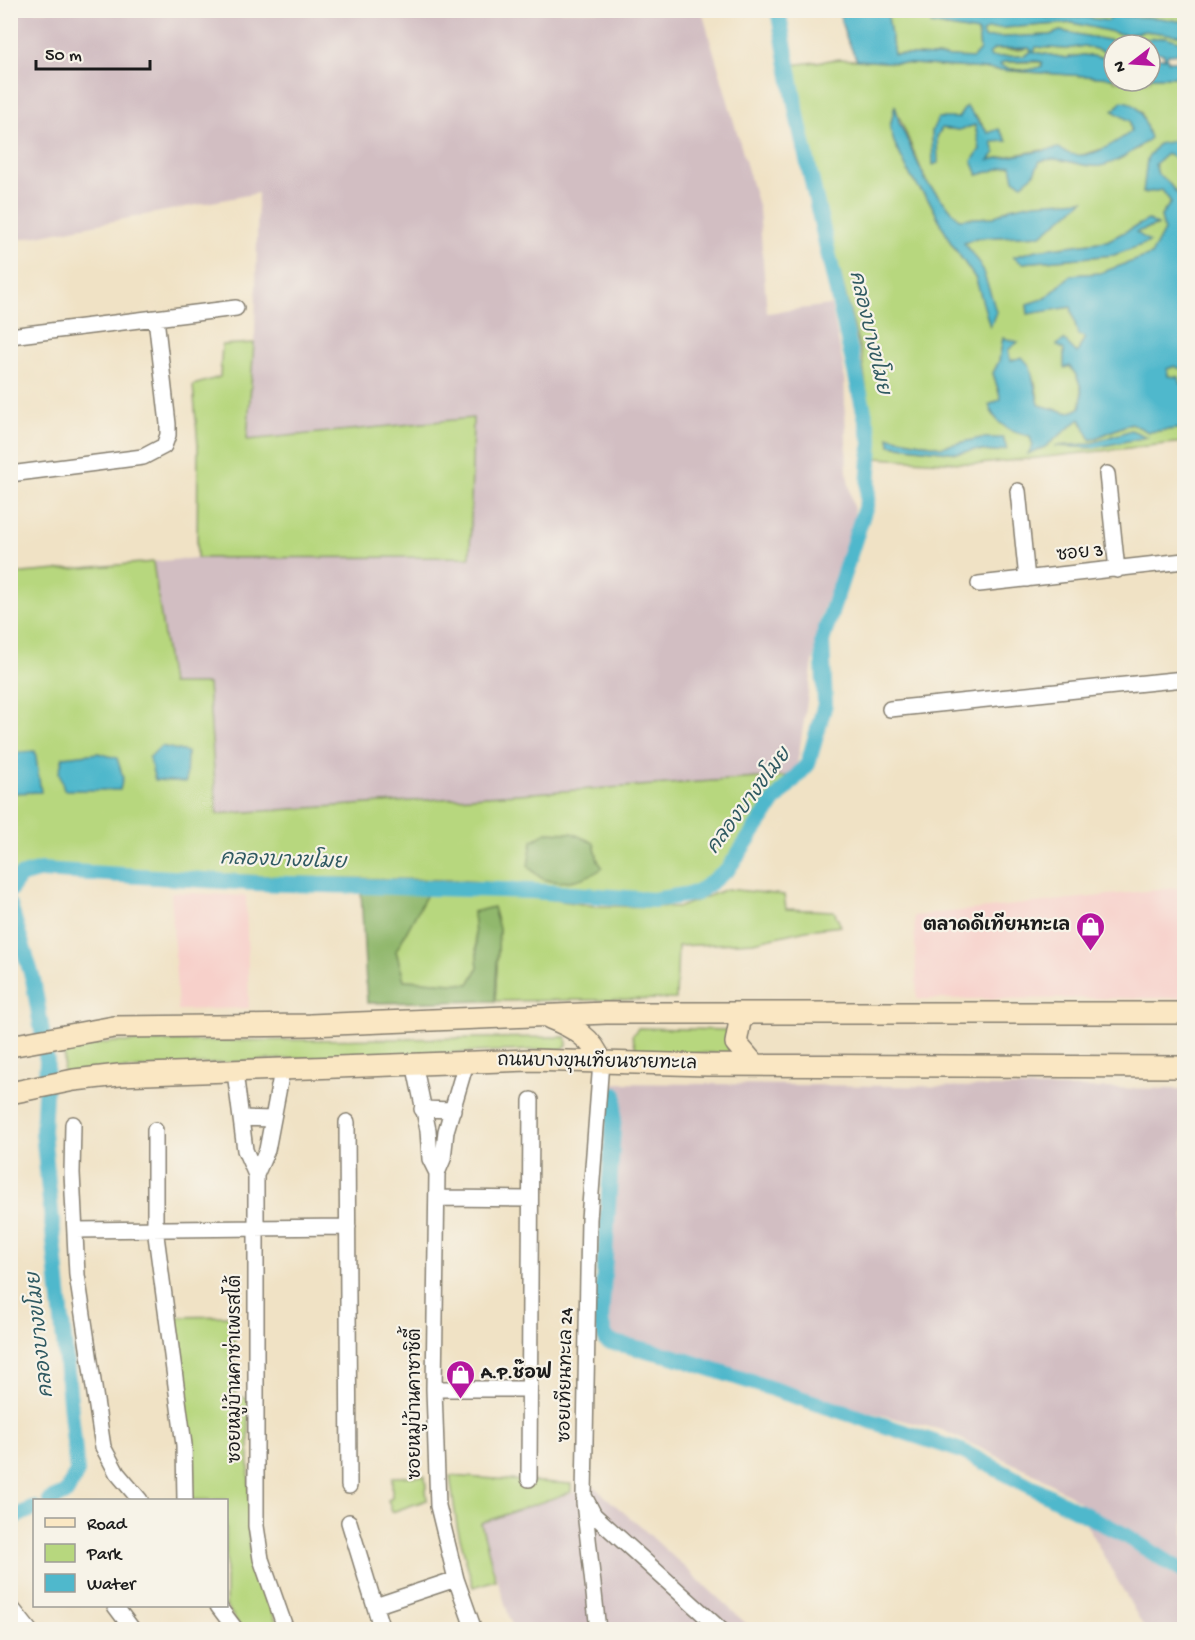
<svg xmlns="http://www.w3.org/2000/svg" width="1195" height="1640" font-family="'Gochi Hand','Playpen Sans Thai',sans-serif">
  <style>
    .built { fill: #f7d0ca }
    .industrial { fill: #d2bec2 }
    .green { fill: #b7d77e; stroke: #6a7a4d; stroke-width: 1.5; fill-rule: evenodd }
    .forest { fill: #91b86d; stroke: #566a44; stroke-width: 1.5 }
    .water { fill: #4fb8cc; stroke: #366a74; stroke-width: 1.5; fill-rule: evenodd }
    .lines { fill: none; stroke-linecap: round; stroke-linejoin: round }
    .canal { stroke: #4fb8cc; stroke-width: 16 }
    .street-casing { stroke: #867f70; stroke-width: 18 }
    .secondary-casing { stroke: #867f70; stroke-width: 24 }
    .street { stroke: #fff; stroke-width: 15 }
    .secondary { stroke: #fae7c3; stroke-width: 21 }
    .labels { text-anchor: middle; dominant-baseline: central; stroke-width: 4.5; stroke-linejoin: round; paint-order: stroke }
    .street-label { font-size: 18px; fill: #1c1c1c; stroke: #f7f3e8 }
    .poi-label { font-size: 18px; font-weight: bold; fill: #1c1c1c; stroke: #f7f3e8; text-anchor: end }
    .water-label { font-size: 20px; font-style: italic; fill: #305a62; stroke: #f7f3e8 }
  </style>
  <rect width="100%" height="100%" fill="#f7f3e8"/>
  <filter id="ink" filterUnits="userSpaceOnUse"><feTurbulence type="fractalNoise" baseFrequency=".0167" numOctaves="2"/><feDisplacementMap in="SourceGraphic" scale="12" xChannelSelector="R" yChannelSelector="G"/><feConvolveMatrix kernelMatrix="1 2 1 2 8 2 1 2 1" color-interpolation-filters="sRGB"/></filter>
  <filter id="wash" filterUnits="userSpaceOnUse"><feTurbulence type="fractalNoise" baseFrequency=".008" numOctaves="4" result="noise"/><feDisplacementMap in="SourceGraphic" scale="24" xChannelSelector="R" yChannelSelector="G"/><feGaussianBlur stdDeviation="1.35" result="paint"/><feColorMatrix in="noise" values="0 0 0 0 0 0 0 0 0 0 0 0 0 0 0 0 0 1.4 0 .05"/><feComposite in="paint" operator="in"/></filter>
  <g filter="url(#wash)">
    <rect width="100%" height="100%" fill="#f0e2c5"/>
    <path class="built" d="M 1184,887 L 1184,998 L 917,999 L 914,916 Z
      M 171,892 L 246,896 L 249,1008 L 178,1010 Z"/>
    <path class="industrial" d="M 10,11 L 702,11 L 759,209 L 767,313 L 831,305 L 844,370 L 847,474 L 856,522 L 820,618 L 796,772 L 787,776 L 11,828 L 11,574 L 196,558 L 198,444 L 246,440 L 255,332 L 258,193 L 11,241 Z
      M 609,1083 L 1184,1089 L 1184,1629 L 1145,1629 L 1084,1521 L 1079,1501 L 1033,1473 L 942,1430 L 598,1345 Z
      M 593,1486 L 642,1528 L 752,1629 L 513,1629 L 480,1523 Z"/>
    <path class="green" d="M 1081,10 L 1112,17 L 1108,21 L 1084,17 L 1050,18 L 1036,15 L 1038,11 L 1048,13 Z
      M 887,11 L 949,11 L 942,17 L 945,27 L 962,27 L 978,32 L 980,50 L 973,58 L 894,54 Z
      M 966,11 L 1005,11 L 1004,14 C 996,18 989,17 980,21 L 972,19 Z
      M 1117,11 L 1184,14 L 1184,22 L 1160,18 L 1119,16 Z
      M 1073,23 L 1126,35 L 1145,31 L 1184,36 L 1184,43 L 1166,37 L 1118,42 L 1060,31 L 1050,35 L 984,38 L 981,33 L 987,29 Z
      M 1084,46 L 1103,51 L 1107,58 L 1083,55 L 1066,58 L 1034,52 L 1035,47 L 1066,49 Z
      M 1029,48 L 1032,51 L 1024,56 L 991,57 L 989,54 L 994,49 L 1020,50 Z
      M 840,59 L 1114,78 L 1114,81 L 1150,81 L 1150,77 L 1184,77 L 1184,202 L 1166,180 L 1158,175 L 1155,163 L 1167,154 L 1180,160 L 1158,144 L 1143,193 L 1162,190 L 1171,202 L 1161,216 L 1164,231 L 1151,255 L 1100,273 L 1071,275 L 1046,298 L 1027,304 L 1028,314 L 1071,307 L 1078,335 L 1085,337 L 1077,353 L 1064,350 L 1065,368 L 1070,366 C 1080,379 1085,392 1080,408 L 1069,413 L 1039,405 L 1035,382 L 1011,362 L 1008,350 L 1017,342 L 1003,338 L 999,361 L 993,373 L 1001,399 L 990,405 L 1030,436 L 1033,446 L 1029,453 L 1080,419 L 1091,440 L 1132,423 L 1148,432 L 1184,428 L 1184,442 L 980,464 L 876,458 L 862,358 L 818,187 L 792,65 ZM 895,107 L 927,183 L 959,219 L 994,217 L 1010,208 L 1082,200 L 1041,235 L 976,238 L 963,243 L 980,263 L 990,326 L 976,279 L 951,243 L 930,202 L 912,179 L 894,142 L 890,127 ZM 1141,111 L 1144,122 L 1139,148 L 1100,166 L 1054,157 L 1040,161 L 1033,175 L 1011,165 L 977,175 L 980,149 L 975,125 L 959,130 L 942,128 L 937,137 L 933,164 L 932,131 L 958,118 L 976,116 L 988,133 L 1006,141 L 991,141 L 987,160 L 1042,150 L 1079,156 L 1109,147 L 1131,132 L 1130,121 ZM 1148,220 L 1157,226 L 1135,232 L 1149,242 L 1114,255 L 1022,263 L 1014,257 L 1036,250 L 1107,241 ZM 889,437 L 941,447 L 981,438 L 994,452 L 973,450 L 958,453 L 890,445 Z
      M 1004,62 L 1042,62 L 1042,66 C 1031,73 1014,70 1001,67 L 1001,63 Z
      M 254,343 L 247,440 L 473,418 L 470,557 L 197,558 L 198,445 L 193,385 L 220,377 L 222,345 Z
      M 1184,363 L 1184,383 L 1181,384 L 1168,376 L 1167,369 Z
      M 153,562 L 171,684 L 208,684 L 217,814 L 787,776 L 769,798 L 724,865 L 696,888 L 657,894 L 453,880 L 283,877 L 56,866 L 26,868 L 11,872 L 11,574 ZM 594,843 L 598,861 L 528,866 Z
      M 727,889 L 784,895 L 786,909 L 834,911 L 841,926 L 806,930 L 754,942 L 678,946 L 676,999 L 495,1001 L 499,929 L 473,912 L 478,968 L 469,984 L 404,980 L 396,951 L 427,894 L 534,897 L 595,906 L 680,907 Z
      M 638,1028 L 729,1030 L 727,1037 L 730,1053 L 638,1054 L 632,1036 Z
      M 566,1037 L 567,1045 L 562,1049 L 301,1058 L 63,1073 L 65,1048 L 114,1042 Z
      M 234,1316 L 236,1397 L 249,1398 L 249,1548 L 279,1629 L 242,1629 L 226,1606 L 226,1500 L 191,1500 L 173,1317 Z
      M 425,1476 L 427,1500 L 392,1512 L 388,1500 L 392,1498 L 392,1477 Z
      M 450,1476 L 571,1484 L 571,1492 L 481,1523 L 496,1580 L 473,1587 L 457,1526 Z"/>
    <path class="forest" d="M 547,832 L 572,833 L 594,843 L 598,861 L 603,868 C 587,879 562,886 543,879 C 538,877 532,870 528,866 L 532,841 Z
      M 361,891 L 427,894 L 396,951 L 404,980 L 469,984 L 478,968 L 473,912 L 493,907 L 499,929 L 495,1001 L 367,1003 Z"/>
    <path class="water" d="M 949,10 L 966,11 L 972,19 L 980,21 C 989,17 996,19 1004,14 L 1005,11 L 1062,10 L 1048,13 L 1038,11 L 1036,15 L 1050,18 L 1084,17 L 1108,21 L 1112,17 L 1081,11 L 1117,10 L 1119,16 L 1160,18 L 1184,22 L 1184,36 L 1145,31 L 1126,35 L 1073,23 L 987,29 L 982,33 L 984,38 L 1050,35 L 1060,31 L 1118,42 L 1166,37 L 1184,43 L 1184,53 L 1168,54 L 1167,57 L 1168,61 L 1184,61 L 1184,77 L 1150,77 L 1150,58 L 1165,58 L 1164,54 L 1150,50 L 1150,45 L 1114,45 L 1114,78 L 857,60 L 845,35 L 839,11 L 887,11 L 894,54 L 973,58 L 980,50 L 978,32 L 931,24 L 931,19 L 942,17 ZM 1084,46 L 1103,51 L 1107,58 L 1083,55 L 1066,58 L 1034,52 L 1036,47 L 1066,49 ZM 1029,48 L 1032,51 L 1024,56 L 991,57 L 989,54 L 994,49 ZM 1036,61 L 1042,62 L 1042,66 C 1031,72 1010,71 1000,65 L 1004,62 Z
      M 1122,101 C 1142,103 1144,121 1150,138 C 1137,149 1117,163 1100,166 C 1079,169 1064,154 1040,161 L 1033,175 L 1022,184 L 1014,180 L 1011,165 L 978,175 L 972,161 L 980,149 L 975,125 L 959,130 L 942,128 L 937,137 L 938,163 L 933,165 L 932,131 L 938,118 L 958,118 L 966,106 L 988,133 L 999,129 L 1007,141 L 992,142 L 995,153 L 989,160 L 1059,148 C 1081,166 1111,146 1131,132 L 1130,121 L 1113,111 Z
      M 895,105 L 899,122 L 927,183 L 959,219 L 994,217 L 1010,208 L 1034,203 L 1084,200 L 1041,235 L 976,238 L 964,243 L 980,263 L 992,298 L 996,312 L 990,327 L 976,279 L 951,243 L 930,202 L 912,179 L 894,142 L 890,127 Z
      M 1175,141 L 1181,161 L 1167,154 L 1155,164 L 1158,175 L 1166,180 L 1184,202 L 1184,364 L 1180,369 L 1175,366 L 1167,369 L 1168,376 L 1179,377 L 1181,384 L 1184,383 L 1184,428 L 1148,432 L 1131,423 L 1091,440 L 1080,419 L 1045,447 L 1028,454 L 1033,446 L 1030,436 C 1012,434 994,423 989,405 L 1001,399 L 993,373 L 999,361 L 1003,338 L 1018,342 L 1008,350 L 1010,361 L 1022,357 L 1030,366 L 1039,405 L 1069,413 L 1080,408 C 1085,392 1080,379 1070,366 L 1064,368 L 1064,350 L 1057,345 L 1064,340 L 1077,353 L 1085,337 L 1078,335 L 1071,307 L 1028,314 L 1027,304 L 1046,298 L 1071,275 L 1100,273 L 1151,255 L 1164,231 L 1161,216 L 1171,202 L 1162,190 L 1143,193 L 1147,159 L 1158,144 Z
      M 1148,220 L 1158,225 L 1136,232 L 1150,242 L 1114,255 L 1022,263 L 1013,257 L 1036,250 L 1107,241 Z
      M 1131,430 L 1147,437 L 1094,448 L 1055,446 L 1089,444 Z
      M 889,437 L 941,447 L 981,438 L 1003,438 L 1007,449 L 994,452 L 973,450 L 958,453 L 890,445 Z
      M 161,746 L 187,752 L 186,782 L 155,780 L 149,758 Z
      M 35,751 L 41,792 L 11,793 L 11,753 Z
      M 98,753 L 117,758 L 123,777 L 120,790 L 64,790 L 59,772 L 63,757 Z"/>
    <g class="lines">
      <path class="canal" d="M 10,890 L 20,876 L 41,870 L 255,883 L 532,891 L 653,900 L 697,893 L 728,869 L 774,801 L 808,764 L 825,704 L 822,641 L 867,502 L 871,442 L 798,120 L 778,10
        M 10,906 L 33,979 L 47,1061 L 43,1131 L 77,1472 L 66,1493 L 50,1500
        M 615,1095 L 601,1321 L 606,1341 L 672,1356 L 962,1451 L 1121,1533 L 1184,1572
        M 10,1519 L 34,1508"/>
    </g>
  </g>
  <g filter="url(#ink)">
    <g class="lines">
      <defs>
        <path id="street" d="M 10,336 L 236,308
          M 10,474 L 143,457 L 164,446 L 168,435 L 168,424 L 156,318
          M 1107,474 L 1117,570
          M 1018,491 L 1027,579
          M 979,584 L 1184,561
          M 890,709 L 1184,679
          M 601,1062 L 589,1219 L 584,1496 L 594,1515 L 721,1630
          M 414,1063 L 428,1130 L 430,1159 L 437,1173 L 434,1389 L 438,1506 L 456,1579 L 474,1630
          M 282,1071 L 267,1150 L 256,1175 L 256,1526 L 261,1559 L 286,1630
          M 235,1072 L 245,1150 L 256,1175
          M 422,1109 L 453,1110
          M 242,1118 L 273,1119
          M 347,1122 L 349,1486
          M 73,1124 L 72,1173 L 77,1275 L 103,1447 L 117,1473 L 140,1500
          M 155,1130 L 155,1228 L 184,1445 L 185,1500
          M 437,1173 L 443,1159 L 446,1131 L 466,1063
          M 438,1198 L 530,1199
          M 75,1230 L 348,1227
          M 434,1389 L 529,1389
          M 529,1479 L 531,1100
          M 584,1502 L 598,1630
          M 349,1522 L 382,1630
          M 10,1606 L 29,1630
          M 115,1606 L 133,1630
          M 218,1606 L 236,1630
          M 375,1606 L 456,1579"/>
        <path id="secondary" d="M 748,1013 L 740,1021 L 736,1043 L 754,1064
          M 550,1018 C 573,1027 593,1038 601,1062
          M 10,1046 L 114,1027 L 310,1025 L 606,1013 L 1184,1013
          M 10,1093 L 74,1080 L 119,1075 L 530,1060 L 707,1065 L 1184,1067"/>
      </defs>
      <use href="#street" class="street-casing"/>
      <use href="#secondary" class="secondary-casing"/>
      <use href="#street" class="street"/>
      <use href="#secondary" class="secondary"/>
    </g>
  </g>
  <defs>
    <symbol id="shop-pin" viewBox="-11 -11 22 30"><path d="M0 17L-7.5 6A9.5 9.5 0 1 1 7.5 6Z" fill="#b5179e" stroke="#f7f3e8"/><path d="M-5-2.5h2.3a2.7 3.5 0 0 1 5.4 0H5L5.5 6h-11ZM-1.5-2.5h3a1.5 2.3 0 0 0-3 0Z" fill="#fff"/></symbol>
  </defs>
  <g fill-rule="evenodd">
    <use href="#shop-pin" x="1074" y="910" width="33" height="45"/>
    <use href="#shop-pin" x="444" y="1358" width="33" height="45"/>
  </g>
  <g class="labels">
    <g class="street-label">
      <text transform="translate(1080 554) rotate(-6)">ซอย 3</text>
      <text transform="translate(597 1063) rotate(1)">ถนนบางขุนเทียนชายทะเล</text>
      <text transform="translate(236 1369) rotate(-90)">ซอยหมู่บ้านคาซ่าเพรสโต้</text>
      <text transform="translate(567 1375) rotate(-89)">ซอยเทียนทะเล 24</text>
      <text transform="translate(416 1404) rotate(-90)">ซอยหมู่บ้านคาซาซิตี้</text>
    </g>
    <g class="poi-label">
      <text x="1070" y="926">ตลาดดีเทียนทะเล</text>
      <text x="481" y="1374" text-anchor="start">A.P.ช๊อฟ</text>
    </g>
    <g class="water-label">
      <text transform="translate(868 333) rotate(77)">คลองบางขโมย</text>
      <text transform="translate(750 802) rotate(-53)">คลองบางขโมย</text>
      <text transform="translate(283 862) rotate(2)">คลองบางขโมย</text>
      <text transform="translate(42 1335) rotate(-96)">คลองบางขโมย</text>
    </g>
  </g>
  <rect width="1195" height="1640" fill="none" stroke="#f7f3e8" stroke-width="36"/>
  <rect x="33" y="1499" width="195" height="108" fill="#f7f3e8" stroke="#9f9d96" stroke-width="1.5"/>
  <rect x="45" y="1518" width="30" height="9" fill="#fae7c3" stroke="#9f9d96" stroke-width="1.5"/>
  <text x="87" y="1529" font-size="18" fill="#1c1c1c">Road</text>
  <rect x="45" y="1544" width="30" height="18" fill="#b7d77e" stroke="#9f9d96" stroke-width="1.5"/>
  <text x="87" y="1559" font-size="18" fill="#1c1c1c">Park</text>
  <rect x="45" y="1574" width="30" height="18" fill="#4fb8cc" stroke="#9f9d96" stroke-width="1.5"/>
  <text x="87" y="1589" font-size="18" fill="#1c1c1c">Water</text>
  <g transform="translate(1132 63) rotate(253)"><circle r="28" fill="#f7f3e8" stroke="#9f9d96" stroke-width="1.5"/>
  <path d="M0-4.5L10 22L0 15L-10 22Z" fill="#b5179e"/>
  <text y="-9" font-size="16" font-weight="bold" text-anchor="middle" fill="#1c1c1c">N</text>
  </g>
  <path d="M36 60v9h114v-9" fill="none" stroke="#1c1c1c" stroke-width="3"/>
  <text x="45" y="60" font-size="18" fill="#1c1c1c" stroke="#f7f3e8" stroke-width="4.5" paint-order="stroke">50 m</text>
</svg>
